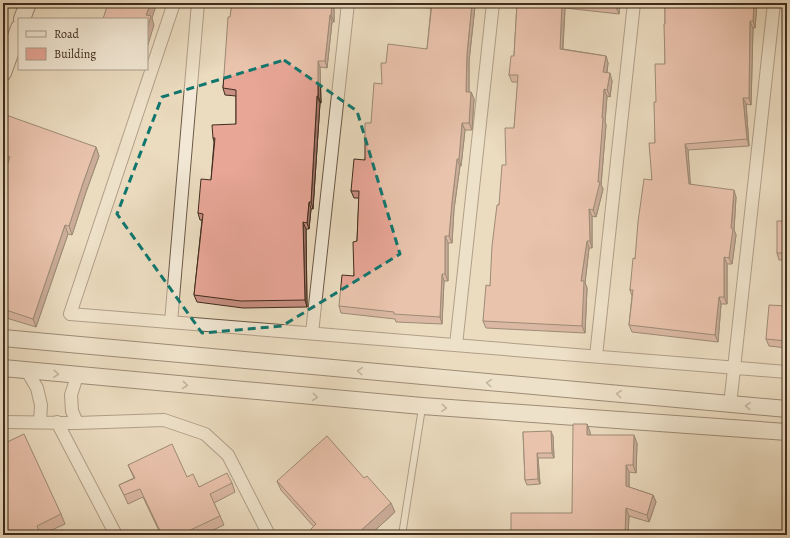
<svg xmlns="http://www.w3.org/2000/svg" width="790" height="538" font-family="Alegreya,serif">
  <style>
    .lines { fill: none; stroke-linecap: round; stroke-linejoin: round }
    .lane-casing { stroke: #6a5846; stroke-width: 8 }
    .street-casing { stroke: #6a5846; stroke-width: 14 }
    .secondary-casing { stroke: #3f2c1d; stroke-width: 18 }
    .lane { stroke: #f2e8d5; stroke-width: 6 }
    .street { stroke: #f2e8d5; stroke-width: 12 }
    .secondary { stroke: #f2e8d5; stroke-width: 16 }
    .wall { fill: #c88f82; stroke: #3f2c1d }
    .shaded-wall { fill: #a2746a; stroke: #3f2c1d }
    .building { fill: #e8a697; stroke: #3f2c1d }
    .oneway { stroke: #988a79 }
    .marked { fill: none; stroke: #0f766e; stroke-width: 3; stroke-dasharray: 8 5; stroke-linejoin: round }
  </style>
  <rect width="100%" height="100%" fill="#ebdbbf"/>
  <filter id="stains"><feTurbulence type="fractalNoise" baseFrequency=".005" numOctaves="4"/><feColorMatrix values="0 0 0 0 .2 0 0 0 0 .09 0 0 0 0 .02 0 0 0 .5 -.17"/></filter>
  <radialGradient id="worn" r=".72"><stop offset=".6" stop-color="#630" stop-opacity="0"/><stop offset="1" stop-color="#630" stop-opacity=".3"/></radialGradient>
  <g class="lines">
    <defs>
      <path id="lane" d="M 402,535 L 422,408"/>
      <path id="street" d="M 174,3 L 70,314 L 787,372
        M 171,322 L 198,3
        M 312,333 L 348,3
        M 456,345 L 493,3
        M 596,356 L 634,3
        M 27,371 L 37,388 L 41,405 L 40,422
        M 77,376 L 71,395 L 72,411 L 77,423
        M 730,405 L 774,3
        M 3,422 L 77,423 L 164,420 L 205,434 L 228,455 L 269,535
        M 57,422 L 116,535"/>
      <path id="secondary" d="M 22,19 L 28,3
        M 3,73 L 19,28
        M 3,338 L 787,409
        M 3,368 L 422,406 L 787,432"/>
    </defs>
    <use href="#lane" class="lane-casing"/>
    <use href="#street" class="street-casing"/>
    <use href="#secondary" class="secondary-casing"/>
    <use href="#lane" class="lane"/>
    <use href="#street" class="street"/>
    <use href="#secondary" class="secondary"/>
  </g>
  <path class="wall" d="M 232,3 L 334,3 L 334,22 L 332,22 L 327,68 L 320,67 L 321,103 L 320,103 L 313,209 L 311,209 L 309,229 L 306,229 L 307,307 L 243,308 L 197,302 L 194,295 L 202,220 L 200,220 L 198,213 L 211,180 L 214,142 L 213,138 L 236,124 L 236,96 L 225,95 L 223,88 Z
    M 382,3 L 477,3 L 477,6 L 475,6 L 469,61 L 469,92 L 471,92 L 474,99 L 472,130 L 465,130 L 461,166 L 460,166 L 454,209 L 452,243 L 448,243 L 448,281 L 444,281 L 442,324 L 396,322 L 395,319 L 341,313 L 339,306 L 354,276 L 357,241 L 359,198 L 354,198 L 351,191 L 365,160 L 371,123 L 382,84 L 386,63 L 427,49 L 431,8 L 383,5 Z
    M 517,3 L 620,3 L 619,14 L 565,8 L 563,49 L 606,56 L 608,63 L 607,73 L 612,81 L 610,97 L 607,96 L 605,122 L 606,125 L 601,185 L 603,189 L 596,217 L 592,216 L 592,248 L 589,248 L 585,283 L 587,288 L 585,333 L 486,328 L 483,321 L 490,286 L 499,205 L 514,128 L 518,82 L 512,82 L 509,75 L 514,56 Z
    M 665,3 L 757,3 L 755,28 L 753,28 L 751,105 L 746,104 L 749,146 L 688,150 L 690,184 L 736,197 L 734,230 L 736,235 L 732,264 L 727,264 L 727,304 L 721,304 L 718,342 L 632,332 L 629,325 L 632,296 L 630,290 L 635,259 L 652,180 L 655,143 L 656,102 L 665,64 Z
    M 3,123 L 96,147 L 99,156 L 86,192 L 72,235 L 68,234 L 36,327 L 3,317 L 3,177 L 7,163 L 3,162 Z
    M 787,176 L 787,260 L 779,260 L 777,253 L 786,221 Z
    M 787,306 L 787,348 L 769,346 L 766,339 Z
    M 587,424 L 590,432 L 590,435 L 637,443 L 636,473 L 629,472 L 629,487 L 653,495 L 656,502 L 649,522 L 629,516 L 628,535 L 511,535 L 572,513 Z
    M 523,432 L 553,436 L 554,458 L 538,458 L 540,484 L 527,485 L 525,480 Z
    M 3,444 L 61,514 L 65,524 L 41,535 L 4,535 L 3,533 Z
    M 128,465 L 187,477 L 199,487 L 232,483 L 235,492 L 214,503 L 220,516 L 224,525 L 202,535 L 161,535 L 143,497 L 128,504 L 123,493 L 119,485 L 134,478 Z
    M 364,478 L 395,512 L 370,535 L 307,535 L 306,534 L 314,527 L 281,490 L 277,481 Z"/>
  <path class="shaded-wall" d="M 151,3 L 157,3 L 152,18 L 154,25 L 147,48 L 146,15 Z
    M 332,3 L 334,3 L 334,22 L 331,15 Z
    M 472,3 L 474,3 L 475,6 L 469,61 L 469,99 L 466,92 L 467,54 Z
    M 562,3 L 563,3 L 565,8 L 562,56 L 560,49 Z
    M 616,3 L 620,3 L 619,14 L 616,7 Z
    M 754,3 L 757,3 L 755,28 L 753,21 Z
    M 330,15 L 332,22 L 327,68 L 325,61 Z
    M 750,21 L 753,28 L 751,105 L 749,98 Z
    M 606,56 L 608,63 L 606,79 L 603,72 Z
    M 318,61 L 320,67 L 321,103 L 318,96 Z
    M 610,73 L 612,81 L 610,97 L 607,90 Z
    M 604,89 L 607,96 L 605,122 L 606,125 L 601,185 L 603,189 L 596,217 L 593,210 L 598,182 Z
    M 471,92 L 474,99 L 472,130 L 469,123 Z
    M 317,96 L 320,103 L 313,209 L 311,202 Z
    M 743,98 L 746,104 L 749,146 L 747,139 Z
    M 462,123 L 465,130 L 461,166 L 459,159 Z
    M 685,144 L 688,150 L 691,191 L 689,184 Z
    M 96,147 L 99,156 L 86,192 L 72,235 L 69,226 L 83,183 Z
    M 457,159 L 460,166 L 454,209 L 452,243 L 449,236 L 452,202 Z
    M 734,190 L 736,197 L 734,230 L 736,235 L 732,264 L 729,258 Z
    M 309,202 L 311,209 L 309,229 L 307,223 Z
    M 589,209 L 592,216 L 592,248 L 590,241 Z
    M 303,222 L 306,229 L 307,307 L 305,300 Z
    M 65,225 L 68,234 L 36,327 L 33,319 Z
    M 445,236 L 448,243 L 448,281 L 445,274 Z
    M 587,241 L 589,248 L 585,283 L 587,288 L 585,333 L 582,326 L 581,281 Z
    M 724,257 L 727,264 L 727,304 L 724,297 Z
    M 442,274 L 444,281 L 442,324 L 440,317 Z
    M 719,297 L 721,304 L 718,342 L 715,335 Z
    M 587,424 L 590,432 L 590,442 L 587,435 Z
    M 551,431 L 553,436 L 554,458 L 552,453 Z
    M 634,435 L 637,443 L 636,473 L 633,465 Z
    M 537,453 L 538,458 L 540,484 L 538,479 Z
    M 626,465 L 629,472 L 629,494 L 626,486 Z
    M 653,495 L 656,502 L 649,522 L 647,515 Z
    M 391,503 L 395,512 L 370,535 L 356,535 Z
    M 626,508 L 629,516 L 628,535 L 625,535 Z"/>
  <path class="building" d="M 108,3 L 151,3 L 146,15 L 151,16 L 147,29 L 147,19 L 103,19 Z
    M 232,3 L 332,3 L 331,15 L 330,15 L 325,61 L 318,61 L 318,96 L 317,96 L 311,202 L 309,202 L 307,223 L 303,222 L 305,300 L 241,301 L 194,295 L 203,214 L 198,213 L 201,179 L 211,180 L 215,138 L 213,138 L 212,125 L 236,124 L 236,90 L 223,88 L 228,17 L 230,17 Z
    M 432,3 L 472,3 L 467,54 L 466,92 L 471,92 L 469,123 L 462,123 L 459,159 L 457,159 L 452,202 L 449,236 L 445,236 L 445,274 L 442,274 L 440,317 L 394,314 L 394,312 L 339,306 L 342,275 L 354,276 L 353,242 L 357,241 L 359,191 L 351,191 L 354,159 L 365,160 L 365,123 L 371,123 L 374,83 L 382,84 L 381,63 L 386,63 L 388,44 L 427,49 Z
    M 517,3 L 562,3 L 560,49 L 606,56 L 603,72 L 610,73 L 607,90 L 604,89 L 602,118 L 603,118 L 598,182 L 600,182 L 593,210 L 589,209 L 590,241 L 587,241 L 581,281 L 584,281 L 582,326 L 483,321 L 486,285 L 490,286 L 492,246 L 497,205 L 499,205 L 502,165 L 506,165 L 505,128 L 514,128 L 518,75 L 509,75 L 511,56 L 514,56 Z
    M 583,3 L 616,3 L 616,7 Z
    M 665,3 L 754,3 L 753,21 L 750,21 L 749,98 L 743,98 L 747,139 L 685,144 L 689,184 L 734,190 L 731,228 L 733,229 L 729,258 L 724,257 L 724,297 L 719,297 L 715,335 L 629,325 L 633,290 L 630,290 L 633,258 L 635,259 L 638,222 L 644,179 L 652,180 L 649,143 L 655,143 L 654,102 L 656,102 L 655,64 L 665,64 L 664,24 L 665,24 Z
    M 6,115 L 96,147 L 83,183 L 69,226 L 65,225 L 33,319 L 3,309 L 3,207 L 4,205 L 3,205 L 3,177 L 10,157 L 3,154 L 3,123 Z
    M 786,176 L 787,253 L 777,253 L 777,221 L 786,221 Z
    M 769,305 L 787,306 L 787,341 L 766,339 Z
    M 573,424 L 587,424 L 587,435 L 634,435 L 633,465 L 626,465 L 626,486 L 653,495 L 647,515 L 626,508 L 625,535 L 511,535 L 511,513 L 572,513 Z
    M 551,431 L 552,453 L 537,453 L 538,479 L 525,480 L 523,432 Z
    M 24,434 L 61,514 L 37,526 L 41,535 L 5,535 L 3,531 L 3,444 Z
    M 327,436 L 364,478 L 367,476 L 391,503 L 356,535 L 307,535 L 306,534 L 316,524 L 277,481 Z
    M 172,444 L 187,477 L 193,474 L 199,487 L 227,473 L 232,483 L 210,494 L 220,516 L 180,535 L 162,535 L 140,489 L 124,495 L 119,485 L 135,478 L 128,465 Z"/>
  <defs><path id="oneway-chevron" d="M-2-3.5L2.5 0L-2 3.5" fill="none" stroke-width="1.6" stroke-linecap="round" stroke-linejoin="round"/></defs>
  <g class="oneway">
    <use href="#oneway-chevron" transform="translate(360 371) rotate(-175)"/>
    <use href="#oneway-chevron" transform="translate(56 374) rotate(5)"/>
    <use href="#oneway-chevron" transform="translate(489 383) rotate(-175)"/>
    <use href="#oneway-chevron" transform="translate(185 385) rotate(5)"/>
    <use href="#oneway-chevron" transform="translate(619 394) rotate(-175)"/>
    <use href="#oneway-chevron" transform="translate(315 397) rotate(5)"/>
    <use href="#oneway-chevron" transform="translate(748 406) rotate(-175)"/>
    <use href="#oneway-chevron" transform="translate(444 408) rotate(4)"/>
  </g>
  <path d="M0 0H790V538H0ZM 284,60 L 357,111 L 400,254 L 282,326 L 202,333 L 117,214 L 162,97 Z" fill="#ebdbbf" fill-opacity=".55" fill-rule="evenodd"/>
  <path class="marked" d="M 284,60 L 357,111 L 400,254 L 282,326 L 202,333 L 117,214 L 162,97 Z"/>
  <rect width="790" height="538" fill="none" stroke="#ebdbbf" stroke-width="16"/>
  <rect x="4" y="4" width="782" height="530" fill="none" stroke="#3f2c1d" stroke-width="2"/>
  <rect x="8" y="8" width="774" height="522" fill="none" stroke="#3f2c1d"/>
  <rect x="18" y="18" width="130" height="52" fill="#f2e8d5" stroke="#aa9d8b"/>
  <rect x="26" y="31" width="20" height="6" fill="#f2e8d5" stroke="#aa9d8b"/>
  <text x="54" y="38" font-size="12" fill="#3f2c1d">Road</text>
  <rect x="26" y="48" width="20" height="12" fill="#e8a697" stroke="#aa9d8b"/>
  <text x="54" y="58" font-size="12" fill="#3f2c1d">Building</text>
  <rect width="100%" height="100%" filter="url(#stains)"/>
  <rect width="100%" height="100%" fill="url(#worn)"/>
</svg>
